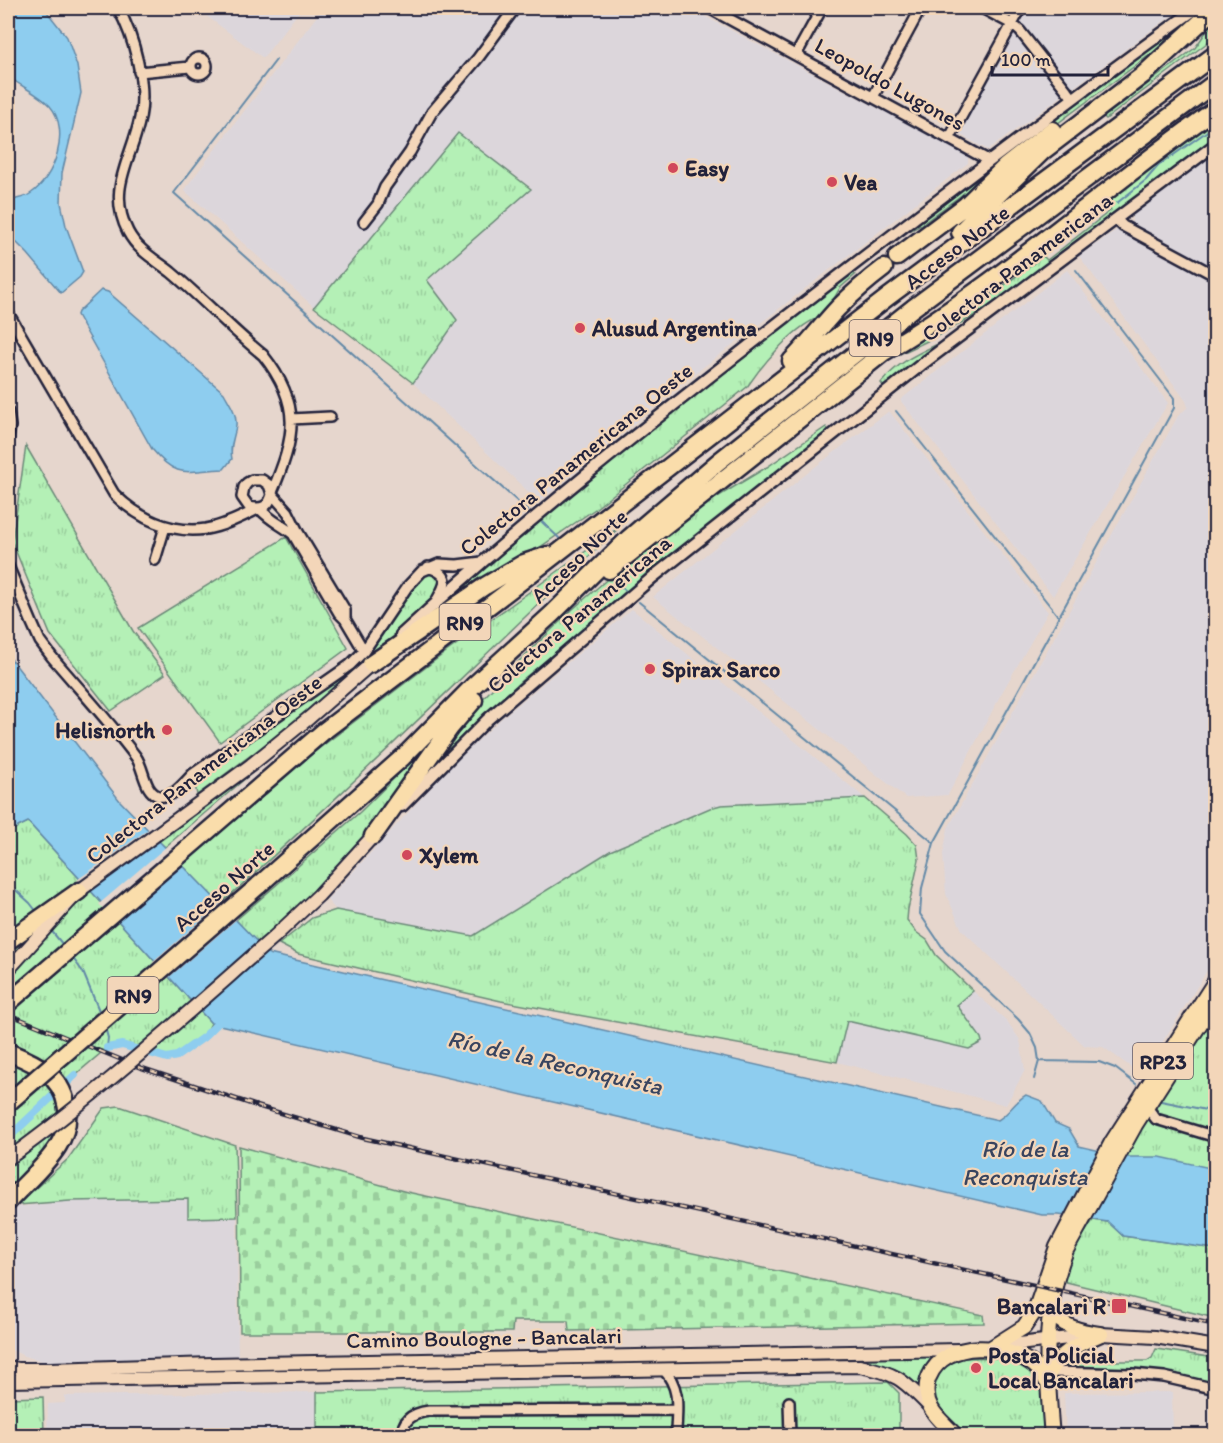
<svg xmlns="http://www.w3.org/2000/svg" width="1223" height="1443" font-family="Itim,sans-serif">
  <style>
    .built { fill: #dcd6db }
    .grass { fill: url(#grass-tufts); stroke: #6b8978; stroke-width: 1.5 }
    .cemetery { fill: url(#cemetery-stones); stroke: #6b8978; stroke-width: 1.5 }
    .water { fill: #8ecdef; stroke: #6389a7; stroke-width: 1.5 }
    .pier { fill: #e6d6cd }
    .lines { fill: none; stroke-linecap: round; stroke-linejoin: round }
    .stream { stroke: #6389a7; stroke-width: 2 }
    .canal { stroke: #8ecdef; stroke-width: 8 }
    .minor-casing { stroke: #22223b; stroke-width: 14 }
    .tertiary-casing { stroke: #22223b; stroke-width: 15 }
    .secondary-casing { stroke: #22223b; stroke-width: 16 }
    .primary-casing { stroke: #22223b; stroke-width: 18 }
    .motorway-casing { stroke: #22223b; stroke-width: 21 }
    .minor { stroke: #f3d6b9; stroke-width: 9 }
    .tertiary { stroke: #f3d6b9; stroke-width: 10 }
    .secondary { stroke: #f3d6b9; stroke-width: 12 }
    .primary { stroke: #faddab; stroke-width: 14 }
    .motorway { stroke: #faddab; stroke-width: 16 }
    .rail-casing { stroke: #22223b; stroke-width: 4.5 }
    .rail { stroke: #f3d6b9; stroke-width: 2; stroke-dasharray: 7; stroke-linecap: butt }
    .secondary-bridge-casing { stroke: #22223b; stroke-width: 16; stroke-linecap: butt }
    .motorway-bridge-casing { stroke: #22223b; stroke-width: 21; stroke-linecap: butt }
    .secondary-bridge { stroke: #f3d6b9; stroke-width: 12 }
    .motorway-bridge { stroke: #faddab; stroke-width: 16 }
    .poi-dot { fill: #d1495b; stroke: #f3d6b9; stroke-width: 2 }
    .labels { text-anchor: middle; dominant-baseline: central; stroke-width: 4.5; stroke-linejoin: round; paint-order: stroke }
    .shield { fill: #f3d6b9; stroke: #615861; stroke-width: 1.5 }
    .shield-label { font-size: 21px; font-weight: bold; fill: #22223b }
    .street-label { font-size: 22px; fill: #22223b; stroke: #f3d6b9 }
    .poi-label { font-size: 22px; font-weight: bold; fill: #22223b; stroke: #f3d6b9; text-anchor: start }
    .water-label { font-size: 24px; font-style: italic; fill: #38445f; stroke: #f3d6b9 }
  </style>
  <defs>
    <pattern id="grass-tufts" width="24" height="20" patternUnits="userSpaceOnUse" patternTransform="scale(1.5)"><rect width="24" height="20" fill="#b4f0b6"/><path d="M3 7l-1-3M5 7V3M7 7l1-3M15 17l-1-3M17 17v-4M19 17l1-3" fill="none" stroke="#9ace9d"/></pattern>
    <pattern id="cemetery-stones" width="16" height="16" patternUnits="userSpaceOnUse" patternTransform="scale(1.5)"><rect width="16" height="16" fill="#b4f0b6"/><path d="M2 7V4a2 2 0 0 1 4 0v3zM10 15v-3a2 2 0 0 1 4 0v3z" fill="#9ace9d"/></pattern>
  </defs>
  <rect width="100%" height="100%" fill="#e6d6cd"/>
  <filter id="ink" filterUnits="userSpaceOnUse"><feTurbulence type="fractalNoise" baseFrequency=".0167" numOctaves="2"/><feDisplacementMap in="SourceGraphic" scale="12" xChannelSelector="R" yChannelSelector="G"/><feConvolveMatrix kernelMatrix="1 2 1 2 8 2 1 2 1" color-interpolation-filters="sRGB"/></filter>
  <g filter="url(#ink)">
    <path class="built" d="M 196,8 L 302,8 L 263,58 Z
      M 323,8 L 689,8 L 968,156 L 968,163 L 688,379 L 539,502 L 413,383 L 457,320 L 427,280 L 531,188 L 458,133 L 314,307 L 184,190 Z
      M 1026,8 L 1182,8 L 988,150 L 959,134 Z
      M 1215,152 L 1215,268 L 1132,223 L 1132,214 Z
      M 1119,228 L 1216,282 L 1215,958 L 1142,1075 L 1103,1047 L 1085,1046 L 962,930 L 946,894 L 943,854 L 948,828 L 1178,416 L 1188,407 L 1186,401 L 1079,256 Z
      M 1067,270 L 1168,403 L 1053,596 L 900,400 Z
      M 889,411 L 1048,612 L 1000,696 L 948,795 L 906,798 L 653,597 L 815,467 Z
      M 632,609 L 865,798 L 721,805 L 710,808 L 610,851 L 473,936 L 336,910 L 327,900 L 451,766 L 503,717 Z
      M 973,991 L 1007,1021 L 1020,1040 L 1025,1070 L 1006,1105 L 837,1062 L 846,1021 L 969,1049 L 981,1042 L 981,1038 L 957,1005 Z
      M 188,1199 L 188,1218 L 237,1217 L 238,1360 L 46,1362 L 24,1356 L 8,1348 L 8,1216 L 16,1207 L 70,1201 Z
      M 1206,1384 L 1215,1386 L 1215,1435 L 1209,1435 L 1210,1399 L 1206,1395 Z
      M 317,1392 L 317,1435 L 47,1436 L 48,1404 L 65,1403 L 65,1396 Z
      M 1172,1392 L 1173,1435 L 1066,1435 L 1064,1393 Z"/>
    <path class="grass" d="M 1199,10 L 1201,12 L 1163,45 L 921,225 L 909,231 L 906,228 Z
      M 1215,19 L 1215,37 L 1106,119 L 1104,117 L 1195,48 Z
      M 1215,116 L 1215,139 L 1000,300 C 963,323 925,344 885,360 L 883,357 L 958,320 L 1043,256 L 1047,260 L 1111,210 L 1107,204 L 1136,172 Z
      M 458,133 L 531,189 L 427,280 L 457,320 L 413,383 L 314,307 Z
      M 853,271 L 855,275 L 840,288 L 824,316 C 797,322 762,365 747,387 L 595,509 L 520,561 L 437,613 L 440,605 C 573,488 713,379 853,271 Z
      M 942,342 L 891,383 L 884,387 L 881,383 C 899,361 917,354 942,342 Z
      M 826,427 L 828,430 L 818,439 L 716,520 L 522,680 L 444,754 L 401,800 L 448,735 L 516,664 L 573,609 L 650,542 L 689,514 L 767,467 Z
      M 26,446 L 133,631 L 165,674 L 111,711 L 50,634 L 12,542 Z
      M 622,525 C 487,651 358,782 220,904 L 182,865 L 313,753 L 446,652 Z
      M 286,537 L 348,648 L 220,742 L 138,628 Z
      M 426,571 L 436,572 L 441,578 L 441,587 L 434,598 L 356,673 L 293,724 L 197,795 L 194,780 L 208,768 L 349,671 C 377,640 397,602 426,571 Z
      M 446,727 L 365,838 L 298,909 L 258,944 L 236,920 L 360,812 Z
      M 281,748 L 165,847 L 154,837 Z
      M 865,798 L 907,834 L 917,845 L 919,860 L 908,909 L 907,920 L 916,932 L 927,940 L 936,955 L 973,991 L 957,1005 L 981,1038 L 982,1042 L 969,1049 L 847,1021 L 837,1062 L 501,1001 L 298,954 L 279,944 L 312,918 L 336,910 L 473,936 L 610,851 L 710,808 L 721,805 Z
      M 28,822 L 211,1023 L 204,1037 L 177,1056 L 167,1058 L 122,1045 L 107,1048 L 75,1075 L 56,1082 L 8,1052 L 8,832 Z
      M 1215,1012 L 1215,1169 L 1124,1157 L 1154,1104 Z
      M 8,1060 L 28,1068 L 50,1084 L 62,1108 L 51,1150 L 8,1195 Z
      M 119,1106 L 235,1145 L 237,1217 L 188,1218 L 188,1199 L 70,1201 L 17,1205 L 68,1159 L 104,1108 Z
      M 1093,1220 L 1108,1222 L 1123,1236 L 1215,1249 L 1215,1318 L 1062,1281 L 1075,1248 Z
      M 1156,1349 L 1215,1358 L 1215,1386 L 1066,1369 L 1063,1364 L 1064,1361 L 1147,1361 L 1152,1358 Z
      M 938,1354 L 920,1387 L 901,1372 L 887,1366 L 876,1363 L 837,1362 L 561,1364 L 561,1362 Z
      M 954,1359 C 979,1357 1033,1352 1040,1384 C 1044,1400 1042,1419 1043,1435 L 964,1435 C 953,1422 920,1394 935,1374 C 939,1368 948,1364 954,1359 Z
      M 888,1382 L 899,1393 L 899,1435 L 317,1435 L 317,1392 Z
      M 43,1397 L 44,1435 L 8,1435 L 8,1398 Z"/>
    <path class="cemetery" d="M 239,1146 L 407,1192 L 983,1315 L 984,1323 L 569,1331 L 568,1321 L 513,1321 L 512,1332 L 240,1332 Z"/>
    <path class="water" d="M 8,8 L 44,8 L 67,37 L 77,66 L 81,93 L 62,173 L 61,203 L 66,226 L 83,272 L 80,277 L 61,293 L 28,254 L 8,234 L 8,202 C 14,199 24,198 30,194 C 55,178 71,130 50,106 C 38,93 21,87 8,76 Z
      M 101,290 L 108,292 L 224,393 C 230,404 237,413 236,425 C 235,438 229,444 232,459 L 224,469 C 188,470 178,481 152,449 L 77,315 L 78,312 Z
      M 8,655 L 120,801 L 269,954 L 998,1120 C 1010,1113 1015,1101 1026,1095 L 1042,1101 L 1055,1123 L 1069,1129 L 1079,1146 L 1126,1157 L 1160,1157 L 1215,1169 L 1215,1249 L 1123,1236 L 1108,1222 L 1059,1215 L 1042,1215 L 211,1023 L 28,822 L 8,832 Z"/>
    <path class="pier" d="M 150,828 L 157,835 L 85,889 L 77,880 Z
      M 167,846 L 184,862 L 115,922 L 99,904 Z
      M 222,902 L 238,918 L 167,979 L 152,963 Z"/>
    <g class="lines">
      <path class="stream" d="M 276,60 L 174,193 L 528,511
        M 1117,203 L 1146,180 L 1158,166 L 1216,125
        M 896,411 L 1058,616
        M 542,522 L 559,538
        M 612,578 L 627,592
        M 639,602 L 934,843
        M 8,883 L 30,903 L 37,912
        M 50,929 L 63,945
        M 72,957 L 83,972 L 100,1013
        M 105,1027 L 108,1038 L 107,1048
        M 1039,1061 L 1099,1062 L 1115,1068 L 1136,1084
        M 1034,1079 L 1039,1061 L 1037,1048 L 1030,1033 L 1018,1019 L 945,951 L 920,914 L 922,888 L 934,843 L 1174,408 L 1174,398 L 1076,270
        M 1161,1101 L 1216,1112"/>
      <path class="canal" d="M 107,1048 L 122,1045 L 167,1058 L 177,1056 L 204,1037 L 224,1017
        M 8,1138 L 75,1075"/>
      <defs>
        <path id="minor" d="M 118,8 C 134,37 147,84 140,118 C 132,159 106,189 128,232 C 138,251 156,260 171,272 C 203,299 231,329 263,355 C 303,405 295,438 272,492
          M 709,8 L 988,160
          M 982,8 L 1012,24 L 1020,31 L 1072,97
          M 796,55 L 822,8
          M191 66a8 8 0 1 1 16 0a8 8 0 1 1-16 0Z
          M 139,72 L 190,67
          M 873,97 L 921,8
          M 949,139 L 1021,8
          M 1116,219 L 1123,226 L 1216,276
          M 364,222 L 378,204 L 385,187 L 410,152 L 432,112 L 478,58 L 515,8
          M 8,313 L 114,494 C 138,518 170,534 206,529 C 224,526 241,517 258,509
          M 8,412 L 10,426 L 8,438
          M 291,419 L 330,417
          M 260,509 C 272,522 281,524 293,534 L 339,613 L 345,619 L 345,610 L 298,532 L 288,512 L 272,494 L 269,485 L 262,480 L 252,480 L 247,483 L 244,487 L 242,497 L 249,507 C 262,510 269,507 272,494
          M 155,560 L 165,527
          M 8,566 L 32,623 L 40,641 L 52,657 C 80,690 110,722 136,757 C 144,768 144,792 159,796 C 173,799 184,783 193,774 L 350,665 L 364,651 L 407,587 L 422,571 L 439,564 L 457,565 L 482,562
          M 428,567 C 451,575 447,582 437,600
          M 345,619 L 364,651
          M 1146,1106 L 1156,1119 L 1216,1137
          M 664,1370 C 682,1390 676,1410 676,1436
          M 1050,1372 L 1133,1374 L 1164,1377 L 1216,1389
          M 789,1402 L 790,1436
          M 402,1436 C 402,1419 414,1413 429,1411 L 676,1410"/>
        <path id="tertiary" d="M 401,635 C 522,523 652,421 782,320 C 919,214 1056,109 1197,8
          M 402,806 L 488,719 L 653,577 L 921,365 L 1216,144"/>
        <path id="secondary" d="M 274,937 L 319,895 L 373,836
          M 8,970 L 79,891 L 251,765 L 309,718 L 371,664
          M 994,1347 L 1101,1334 L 1155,1337 L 1216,1347
          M 8,1367 L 18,1369 L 50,1369 L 212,1364 L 960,1350
          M 8,1381 L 859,1366 C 898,1373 904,1381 931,1408"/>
        <path id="primary" d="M 1050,1311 C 1064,1327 1078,1331 1099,1334
          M 991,1348 L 1024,1327 L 1035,1311 L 1057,1247 L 1112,1142 L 1216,980
          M 1048,1376 C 1059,1352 1078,1344 1101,1334
          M 956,1436 C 948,1427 936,1418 931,1408 C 926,1398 925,1386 929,1377 C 945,1338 1008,1343 1035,1366 C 1040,1370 1043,1375 1046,1381
          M 1052,1436 C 1046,1370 1042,1312 1066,1250 L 1135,1125 L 1216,999"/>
        <path id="motorway" d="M 960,232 L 1042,152 L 1143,75 L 1216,8
          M 897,257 L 965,206 L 1006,166 L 1052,130
          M 791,361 C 808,344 822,325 838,308 C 853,293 868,280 884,268
          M 609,570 L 884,352 C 1002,282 1104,188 1216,109
          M 371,664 L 485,586 L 524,563 L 548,555
          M 373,836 L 450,728 L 474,700
          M 258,886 L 403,757 L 473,686 L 552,614 L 629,538 L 718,462 L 913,308 L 1216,82
          M 8,941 L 79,891
          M 8,1003 L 324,731 L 519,583 L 888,297 L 1216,54
          M 8,1052 C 20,1057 34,1062 45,1071 C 69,1089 74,1121 58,1146 C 45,1167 24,1184 8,1202"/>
      </defs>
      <use href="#minor" class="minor-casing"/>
      <use href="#tertiary" class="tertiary-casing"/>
      <use href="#secondary" class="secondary-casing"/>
      <use href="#primary" class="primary-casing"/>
      <use href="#motorway" class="motorway-casing"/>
      <use href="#minor" class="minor"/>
      <use href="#tertiary" class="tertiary"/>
      <use href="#secondary" class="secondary"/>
      <use href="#primary" class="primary"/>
      <use href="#motorway" class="motorway"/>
      <defs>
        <path id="rail" d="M 8,1014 L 142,1068 L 257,1106 L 363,1138 L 1216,1325"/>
      </defs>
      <use href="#rail" class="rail-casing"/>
      <use href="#rail" class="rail"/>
      <defs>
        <path id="secondary-bridge" d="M 8,1159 C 102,1091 187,1013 274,937"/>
        <path id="motorway-bridge" d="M 8,1103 L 258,886"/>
      </defs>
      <use href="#secondary-bridge" class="secondary-bridge-casing"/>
      <use href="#motorway-bridge" class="motorway-bridge-casing"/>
      <use href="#secondary-bridge" class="secondary-bridge"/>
      <use href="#motorway-bridge" class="motorway-bridge"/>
    </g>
  </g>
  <g class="poi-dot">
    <circle cx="673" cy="168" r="6"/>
    <circle cx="832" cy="182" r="6"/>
    <circle cx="580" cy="328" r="6"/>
    <circle cx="650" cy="669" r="6"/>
    <circle cx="167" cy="730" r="6"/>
    <circle cx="407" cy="855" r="6"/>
    <rect x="1111" y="1298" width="16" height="16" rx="3"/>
    <circle cx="976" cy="1368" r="6"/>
  </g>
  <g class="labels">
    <g class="shield">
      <rect x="849.5" y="320" width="51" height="36" rx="4.5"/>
      <rect x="439.5" y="604" width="51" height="36" rx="4.5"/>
      <rect x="107.5" y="977" width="51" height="36" rx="4.5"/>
      <rect x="1133" y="1043" width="60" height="36" rx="4.5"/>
    </g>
    <g class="shield-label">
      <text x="875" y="338">RN9</text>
      <text x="465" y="622">RN9</text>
      <text x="133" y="995">RN9</text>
      <text x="1163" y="1061">RP23</text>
    </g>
    <g class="street-label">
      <text transform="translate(890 84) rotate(29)">Leopoldo Lugones</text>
      <text transform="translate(957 247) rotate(-37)">Acceso Norte</text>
      <text transform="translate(1017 267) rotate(-37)">Colectora Panamericana</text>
      <text transform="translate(576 459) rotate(-39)">Colectora Panamericana Oeste</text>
      <text transform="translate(579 556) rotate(-44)">Acceso Norte</text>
      <text transform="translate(579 614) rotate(-40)">Colectora Panamericana</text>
      <text transform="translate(204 769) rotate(-38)">Colectora Panamericana Oeste</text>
      <text transform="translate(224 886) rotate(-41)">Acceso Norte</text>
      <text transform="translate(484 1338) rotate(-1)">Camino Boulogne - Bancalari</text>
    </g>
    <g class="poi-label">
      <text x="685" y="168">Easy</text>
      <text x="844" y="182">Vea</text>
      <text x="592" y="328">Alusud Argentina</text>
      <text x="662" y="669">Spirax Sarco</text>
      <text x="155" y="730" text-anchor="end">Helisnorth</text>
      <text x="419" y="855">Xylem</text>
      <text x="1106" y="1306" text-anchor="end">Bancalari R</text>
      <text x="988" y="1355">Posta Policial<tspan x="988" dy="25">Local Bancalari</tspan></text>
    </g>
    <g class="water-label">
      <text transform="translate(555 1062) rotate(13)">Río de la Reconquista</text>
      <text x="1025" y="1148">Río de la<tspan x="1025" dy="28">Reconquista</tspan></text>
    </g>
  </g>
  <rect width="1223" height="1443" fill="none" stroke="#f3d6b9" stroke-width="30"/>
  <rect x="15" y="15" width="1193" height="1413" fill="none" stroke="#22223b" stroke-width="2" filter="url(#ink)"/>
  <path d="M992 66v9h116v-9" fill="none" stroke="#22223b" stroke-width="3"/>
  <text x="1001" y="66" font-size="18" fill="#22223b" stroke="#f3d6b9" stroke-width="4.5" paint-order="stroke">100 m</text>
</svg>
